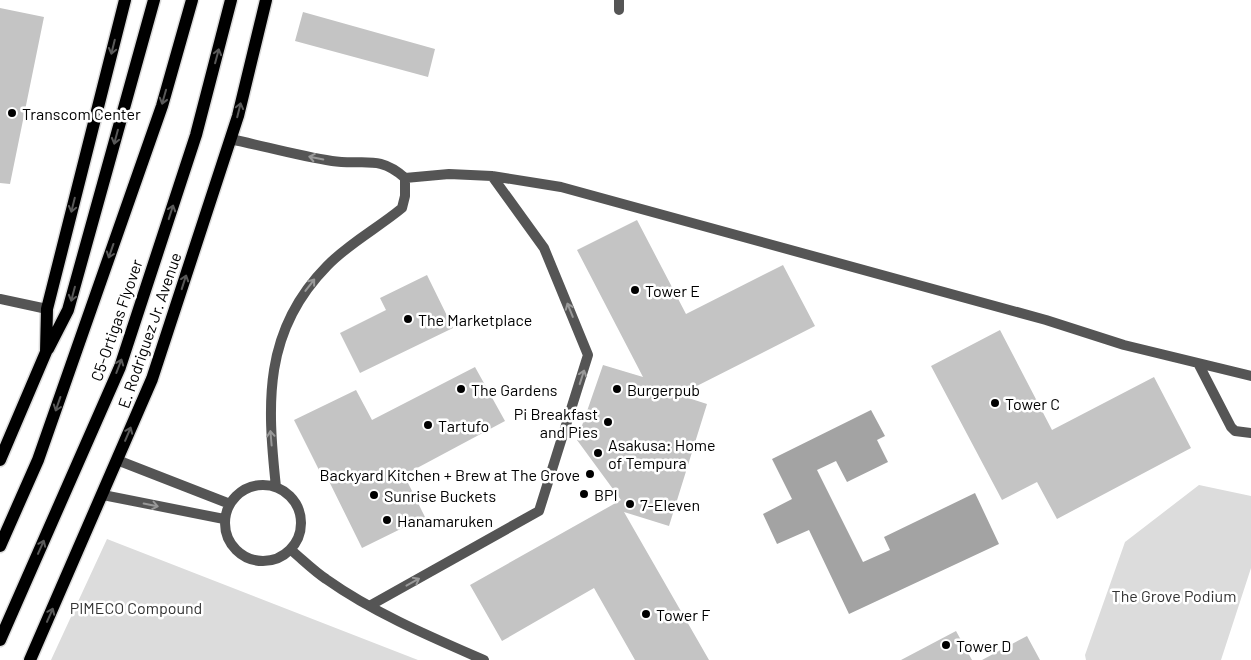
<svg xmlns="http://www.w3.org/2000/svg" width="1251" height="660" font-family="Barlow,sans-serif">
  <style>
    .green { fill: #dcdcdc }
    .water { fill: #a3a3a3 }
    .building { fill: #c4c4c4 }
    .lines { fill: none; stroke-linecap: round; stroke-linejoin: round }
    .primary-casing { stroke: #dbdbdb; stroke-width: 15 }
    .service { stroke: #555; stroke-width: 10 }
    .minor { stroke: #555; stroke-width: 10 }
    .primary { stroke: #000; stroke-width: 12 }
    .oneway { stroke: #595959 }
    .oneway2 { stroke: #999 }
    .poi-dot { fill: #000; stroke: #fff; stroke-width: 2 }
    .labels { text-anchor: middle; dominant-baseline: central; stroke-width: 5; stroke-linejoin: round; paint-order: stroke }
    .poi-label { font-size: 16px; fill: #000; stroke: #fff; text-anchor: start }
    .street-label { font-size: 16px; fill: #000; stroke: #fff }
    .park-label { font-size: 16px; fill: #333; stroke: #fff }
  </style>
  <rect width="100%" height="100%" fill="#fff"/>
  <path class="green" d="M 1199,485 L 1251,496 L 1251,568 L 1221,660 L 1086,660 L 1085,655 L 1125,542 Z
    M 107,539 L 418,660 L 51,660 Z"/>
  <path class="water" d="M 871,410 L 885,436 L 877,440 L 888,462 L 847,482 L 836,461 L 817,470 L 863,562 L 890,550 L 884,537 L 975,493 L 999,544 L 849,614 L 809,530 L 777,544 L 763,514 L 792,499 L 772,459 Z"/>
  <path class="building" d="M 0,8 L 44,17 L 10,184 L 0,183 Z
    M 303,12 L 435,49 L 428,77 L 295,41 Z
    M 637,220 L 686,314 L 783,265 L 815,326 L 679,395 L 707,404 L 669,526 L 624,512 L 709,660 L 635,660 L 594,588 L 502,641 L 470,585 L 621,500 L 577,440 L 603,365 L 643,377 L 577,250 Z
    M 427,275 L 453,328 L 360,373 L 340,333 L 386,310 L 380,298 Z
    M 1000,330 L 1052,430 L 1154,377 L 1191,448 L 1057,519 L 1037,482 L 1002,500 L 931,366 Z
    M 475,367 L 505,421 L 404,475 L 425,517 L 362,548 L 324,471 L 320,472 L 294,420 L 356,390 L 372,420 Z
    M 956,631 L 972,660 L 901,660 Z
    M 1027,636 L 1040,660 L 982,660 Z"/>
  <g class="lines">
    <defs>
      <path id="primary" d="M 48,349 L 68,310 L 154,0
        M 0,460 L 46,352 L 47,309 L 125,0
        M 0,546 L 38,460 L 162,106 L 192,0
        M 0,640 L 120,367 L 196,135 L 231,0
        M 30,660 L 152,379 L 238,116 L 266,0"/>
    </defs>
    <use href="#primary" class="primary-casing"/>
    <path class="service" d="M 619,10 L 619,0
      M 230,139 C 264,146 298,156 332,161 C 363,166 378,154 405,178 L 405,196 L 402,208 C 378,228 349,243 327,266 C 263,331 267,403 276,487
      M 405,178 L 449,174 L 492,176 L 561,187 L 1046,320 L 1124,345 L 1251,376
      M 1199,365 L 1231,427 L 1235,431 L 1251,433
      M 117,460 L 230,504
      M225 523a38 38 0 1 1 76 0a38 38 0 1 1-76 0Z
      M 103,495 L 224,519
      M 291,550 C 303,560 314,571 326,579 C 374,613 431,637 484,660
      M 371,605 L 539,511 L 588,355 L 544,248 L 492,176"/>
    <path class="minor" d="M 0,299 L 47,309"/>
    <use href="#primary" class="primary"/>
  </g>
  <defs><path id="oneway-shaft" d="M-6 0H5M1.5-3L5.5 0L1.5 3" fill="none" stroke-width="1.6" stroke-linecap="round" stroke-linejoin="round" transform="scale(1.25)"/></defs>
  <g class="oneway">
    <use href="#oneway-shaft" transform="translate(113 47) rotate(104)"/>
    <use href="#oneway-shaft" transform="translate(217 56) rotate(-75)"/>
    <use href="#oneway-shaft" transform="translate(164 97) rotate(106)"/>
    <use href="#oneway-shaft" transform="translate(239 110) rotate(-76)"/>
    <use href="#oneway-shaft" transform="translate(116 137) rotate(105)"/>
    <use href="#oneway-shaft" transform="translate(73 205) rotate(104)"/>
    <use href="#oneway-shaft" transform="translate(171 212) rotate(-72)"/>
    <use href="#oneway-shaft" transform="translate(111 251) rotate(109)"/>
    <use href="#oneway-shaft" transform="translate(184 282) rotate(-72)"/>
    <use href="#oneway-shaft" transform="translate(73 294) rotate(105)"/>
    <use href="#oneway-shaft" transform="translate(119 366) rotate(-69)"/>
    <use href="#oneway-shaft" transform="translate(58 404) rotate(109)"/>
    <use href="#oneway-shaft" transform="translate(128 434) rotate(-67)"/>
    <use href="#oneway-shaft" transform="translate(41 547) rotate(-66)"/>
    <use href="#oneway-shaft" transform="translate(50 615) rotate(-66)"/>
  </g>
  <g class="oneway2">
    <use href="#oneway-shaft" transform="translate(316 158) rotate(-168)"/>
    <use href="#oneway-shaft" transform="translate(310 285) rotate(-52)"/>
    <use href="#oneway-shaft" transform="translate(570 310) rotate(-112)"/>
    <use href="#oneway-shaft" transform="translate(582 377) rotate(-72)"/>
    <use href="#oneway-shaft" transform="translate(271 438) rotate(-95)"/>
    <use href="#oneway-shaft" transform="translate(151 505) rotate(11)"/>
    <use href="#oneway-shaft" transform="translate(413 582) rotate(-29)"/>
  </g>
  <g class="poi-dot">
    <circle cx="12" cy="113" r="5"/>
    <circle cx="635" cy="290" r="5"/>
    <circle cx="408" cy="319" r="5"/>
    <circle cx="461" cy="389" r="5"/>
    <circle cx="617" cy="389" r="5"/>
    <circle cx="995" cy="403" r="5"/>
    <circle cx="608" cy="422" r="5"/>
    <circle cx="428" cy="425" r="5"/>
    <circle cx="598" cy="453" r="5"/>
    <circle cx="590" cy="474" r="5"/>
    <circle cx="584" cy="494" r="5"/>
    <circle cx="374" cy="495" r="5"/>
    <circle cx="630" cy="504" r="5"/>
    <circle cx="387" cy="520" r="5"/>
    <circle cx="646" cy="614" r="5"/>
    <circle cx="946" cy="645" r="5"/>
  </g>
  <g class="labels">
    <g class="poi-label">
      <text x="22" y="113">Transcom Center</text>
      <text x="645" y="290">Tower E</text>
      <text x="418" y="319">The Marketplace</text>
      <text x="471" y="389">The Gardens</text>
      <text x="627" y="389">Burgerpub</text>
      <text x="1005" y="403">Tower C</text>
      <text x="598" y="413" text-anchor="end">Pi Breakfast<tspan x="598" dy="18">and Pies</tspan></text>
      <text x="438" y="425">Tartufo</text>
      <text x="608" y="444">Asakusa: Home<tspan x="608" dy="18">of Tempura</tspan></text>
      <text x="580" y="474" text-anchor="end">Backyard Kitchen + Brew at The Grove</text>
      <text x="594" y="494">BPI</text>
      <text x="384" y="495">Sunrise Buckets</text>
      <text x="640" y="504">7-Eleven</text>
      <text x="397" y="520">Hanamaruken</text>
      <text x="656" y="614">Tower F</text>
      <text x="956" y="645">Tower D</text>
    </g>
    <g class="street-label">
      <text transform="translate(116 320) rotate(-71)">C5-Ortigas Flyover</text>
      <text transform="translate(149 330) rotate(-71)">E. Rodriguez Jr. Avenue</text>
    </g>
    <g class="park-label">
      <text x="1174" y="595">The Grove Podium</text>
      <text x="136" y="607">PIMECO Compound</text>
    </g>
  </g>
</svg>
